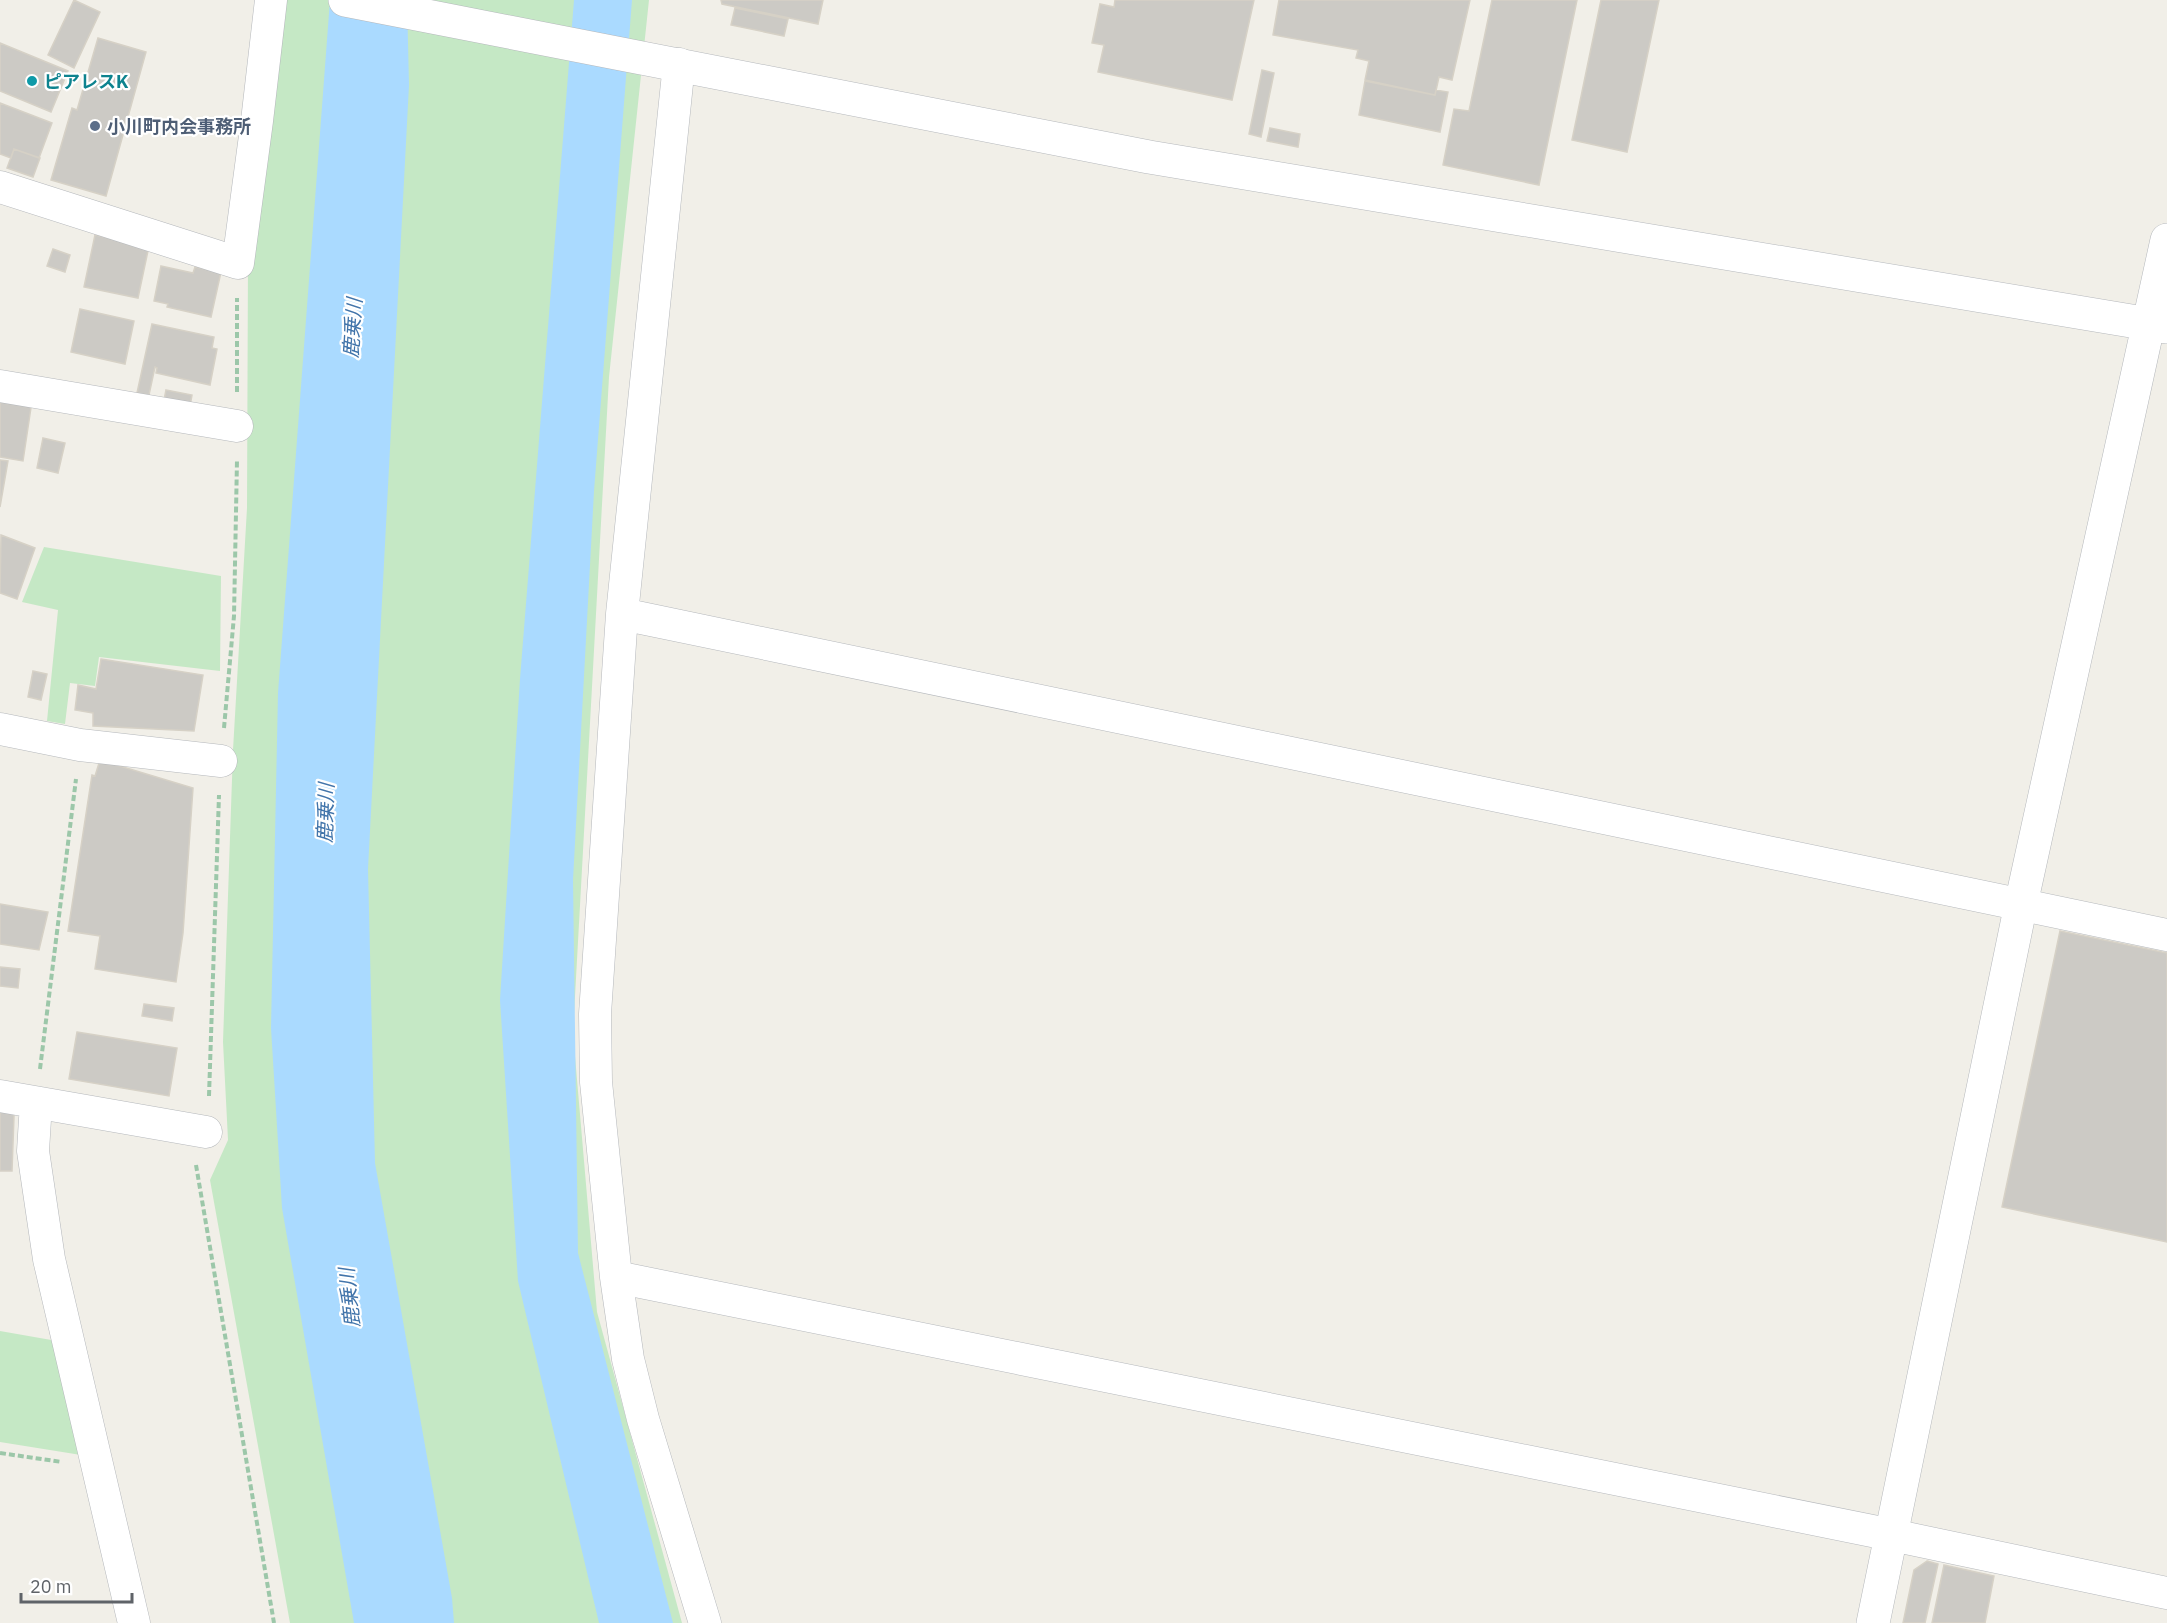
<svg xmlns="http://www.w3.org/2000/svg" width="2167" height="1623" font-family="'IBM Plex Sans','Noto Sans JP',sans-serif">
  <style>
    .green { fill: #c5e8c5 }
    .water { fill: #aadaff }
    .building { fill: #cccac5; stroke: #d6d1c6; stroke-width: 1.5 }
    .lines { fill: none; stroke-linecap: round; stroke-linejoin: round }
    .minor-casing { stroke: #b5b8bc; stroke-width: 33 }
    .tertiary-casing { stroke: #b5b8bc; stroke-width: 34 }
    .path { stroke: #9cc7a9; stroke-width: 4; stroke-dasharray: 6 3; stroke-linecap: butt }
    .minor { stroke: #fff; stroke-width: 32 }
    .tertiary { stroke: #fff; stroke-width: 33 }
    .culture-dot { fill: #0f9aa8; stroke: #fff; stroke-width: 2 }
    .service-dot { fill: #5c6f8a; stroke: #fff; stroke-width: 2 }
    .labels { text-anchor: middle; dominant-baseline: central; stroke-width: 4.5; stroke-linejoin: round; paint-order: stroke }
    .culture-label { font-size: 18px; font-weight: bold; fill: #0d838f; stroke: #fff; text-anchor: start }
    .service-label { font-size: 18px; font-weight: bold; fill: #4e5e75; stroke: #fff; text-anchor: start }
    .water-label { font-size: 20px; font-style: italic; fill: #4174aa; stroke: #fff }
  </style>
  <rect width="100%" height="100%" fill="#f1efe8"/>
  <path class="green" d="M 281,0 L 649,0 L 609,377 L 573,1033 L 597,1312 L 682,1623 L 290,1623 L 210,1180 L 228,1140 L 223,1042 L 233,750 L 247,508 L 248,256 Z
    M 44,547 L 221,576 L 220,671 L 99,657 L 95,686 L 70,683 L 65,724 L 47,721 L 58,610 L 22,602 Z
    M 0,1331 L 57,1341 L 81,1455 L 0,1442 Z"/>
  <path class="water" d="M 330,0 L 407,0 L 409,85 L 368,869 L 375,1163 L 452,1598 L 454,1623 L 354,1623 L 282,1208 L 271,1028 L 278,693 Z
    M 574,0 L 632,0 L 594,491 L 573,880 L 578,1253 L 673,1623 L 599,1623 L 518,1281 L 500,1000 L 520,679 Z"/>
  <path class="building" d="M 74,0 L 100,12 L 74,68 L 48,55 Z
    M 721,0 L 823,0 L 818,24 L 722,4 Z
    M 1115,0 L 1254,0 L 1232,100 L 1098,72 L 1104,45 L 1092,43 L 1100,4 L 1114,7 Z
    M 1279,0 L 1470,0 L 1452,80 L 1439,77 L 1435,95 L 1365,80 L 1369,61 L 1356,58 L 1358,50 L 1273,35 Z
    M 1492,0 L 1577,0 L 1539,185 L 1443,165 L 1454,109 L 1469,111 Z
    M 1601,0 L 1659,0 L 1627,152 L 1572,140 Z
    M 735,8 L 788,19 L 784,36 L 731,25 Z
    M 98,38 L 146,52 L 106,196 L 51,180 L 72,108 L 77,110 Z
    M 0,43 L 68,71 L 51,112 L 0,91 Z
    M 1262,70 L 1274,73 L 1261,137 L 1249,134 Z
    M 1365,81 L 1435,95 L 1436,90 L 1448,92 L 1440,132 L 1359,115 Z
    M 0,103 L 52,123 L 39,158 L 14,149 L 11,158 L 0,154 Z
    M 1270,128 L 1300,134 L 1298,147 L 1267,141 Z
    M 14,149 L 40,158 L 33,177 L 7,168 Z
    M 95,235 L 149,246 L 138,298 L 84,287 Z
    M 53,249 L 70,255 L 65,272 L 47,266 Z
    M 161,266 L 193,273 L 195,267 L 221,272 L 211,317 L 167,307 L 168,304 L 154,301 Z
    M 80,309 L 134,321 L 125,364 L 71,352 Z
    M 152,324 L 214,337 L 212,348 L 217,349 L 210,385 L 156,373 L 157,368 L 155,367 L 149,395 L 137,393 Z
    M 166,390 L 192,395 L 190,406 L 164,400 Z
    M 0,396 L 32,401 L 23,461 L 0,457 Z
    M 43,438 L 65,443 L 58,473 L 37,468 Z
    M 0,460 L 8,461 L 0,507 Z
    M 1,535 L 35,548 L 17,599 L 0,593 Z
    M 101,659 L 203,675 L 194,731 L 93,726 L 93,713 L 75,710 L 78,685 L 96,689 Z
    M 33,671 L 47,674 L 41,700 L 28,697 Z
    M 100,760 L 193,788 L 183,933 L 176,982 L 95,969 L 100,936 L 68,931 L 92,775 L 95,776 Z
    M 0,904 L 48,912 L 39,950 L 0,944 Z
    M 2060,931 L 2167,953 L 2167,1242 L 2002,1207 Z
    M 0,967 L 20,969 L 18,988 L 0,986 Z
    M 144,1004 L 174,1008 L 172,1021 L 142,1016 Z
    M 77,1032 L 177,1048 L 169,1096 L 69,1079 Z
    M 0,1111 L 13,1112 L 14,1116 L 12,1171 L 0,1171 Z
    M 1927,1561 L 1938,1564 L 1925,1623 L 1903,1623 L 1914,1570 Z
    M 1944,1565 L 1994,1576 L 1985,1623 L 1932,1623 Z"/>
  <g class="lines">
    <defs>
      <path id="minor" d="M 679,64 L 622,614 L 595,1014 L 596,1082 L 616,1277 L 628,1359 L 643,1419 L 705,1623
        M 0,187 L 238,263 L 257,121 L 271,0
        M 0,386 L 237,426
        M 622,614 L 2167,935
        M 0,729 L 80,745 L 221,761
        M 0,1096 L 206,1132
        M 36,1103 L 33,1151 L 49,1259 L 134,1623
        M 616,1277 L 1892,1535 L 2167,1593"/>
      <path id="tertiary" d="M 345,0 L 1149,157 L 2167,327
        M 1873,1623 L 2021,904 L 2167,240"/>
    </defs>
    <use href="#minor" class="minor-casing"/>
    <use href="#tertiary" class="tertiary-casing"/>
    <path class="path" d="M 237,392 L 237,298
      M 224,728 L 234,616 L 237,460
      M 40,1069 L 76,779
      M 209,1096 L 219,795
      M 196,1165 L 274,1623
      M 0,1453 L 62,1462"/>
    <use href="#minor" class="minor"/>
    <use href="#tertiary" class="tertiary"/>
  </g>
  <circle class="culture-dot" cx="32" cy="81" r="6"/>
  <circle class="service-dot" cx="95" cy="126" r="6"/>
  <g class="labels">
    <g class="culture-label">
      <text x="44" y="81">ピアレスK</text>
    </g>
    <g class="service-label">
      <text x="107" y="126">小川町内会事務所</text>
    </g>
    <g class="water-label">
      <text transform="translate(352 328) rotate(-86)">鹿乗川</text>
      <text transform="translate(325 813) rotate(-88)">鹿乗川</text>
      <text transform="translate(349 1298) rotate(-96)">鹿乗川</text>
    </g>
  </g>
  <path d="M21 1593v9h111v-9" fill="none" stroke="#5f6368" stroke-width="3"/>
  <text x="30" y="1593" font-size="18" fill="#5f6368" stroke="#ffffff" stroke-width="4.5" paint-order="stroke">20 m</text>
</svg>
